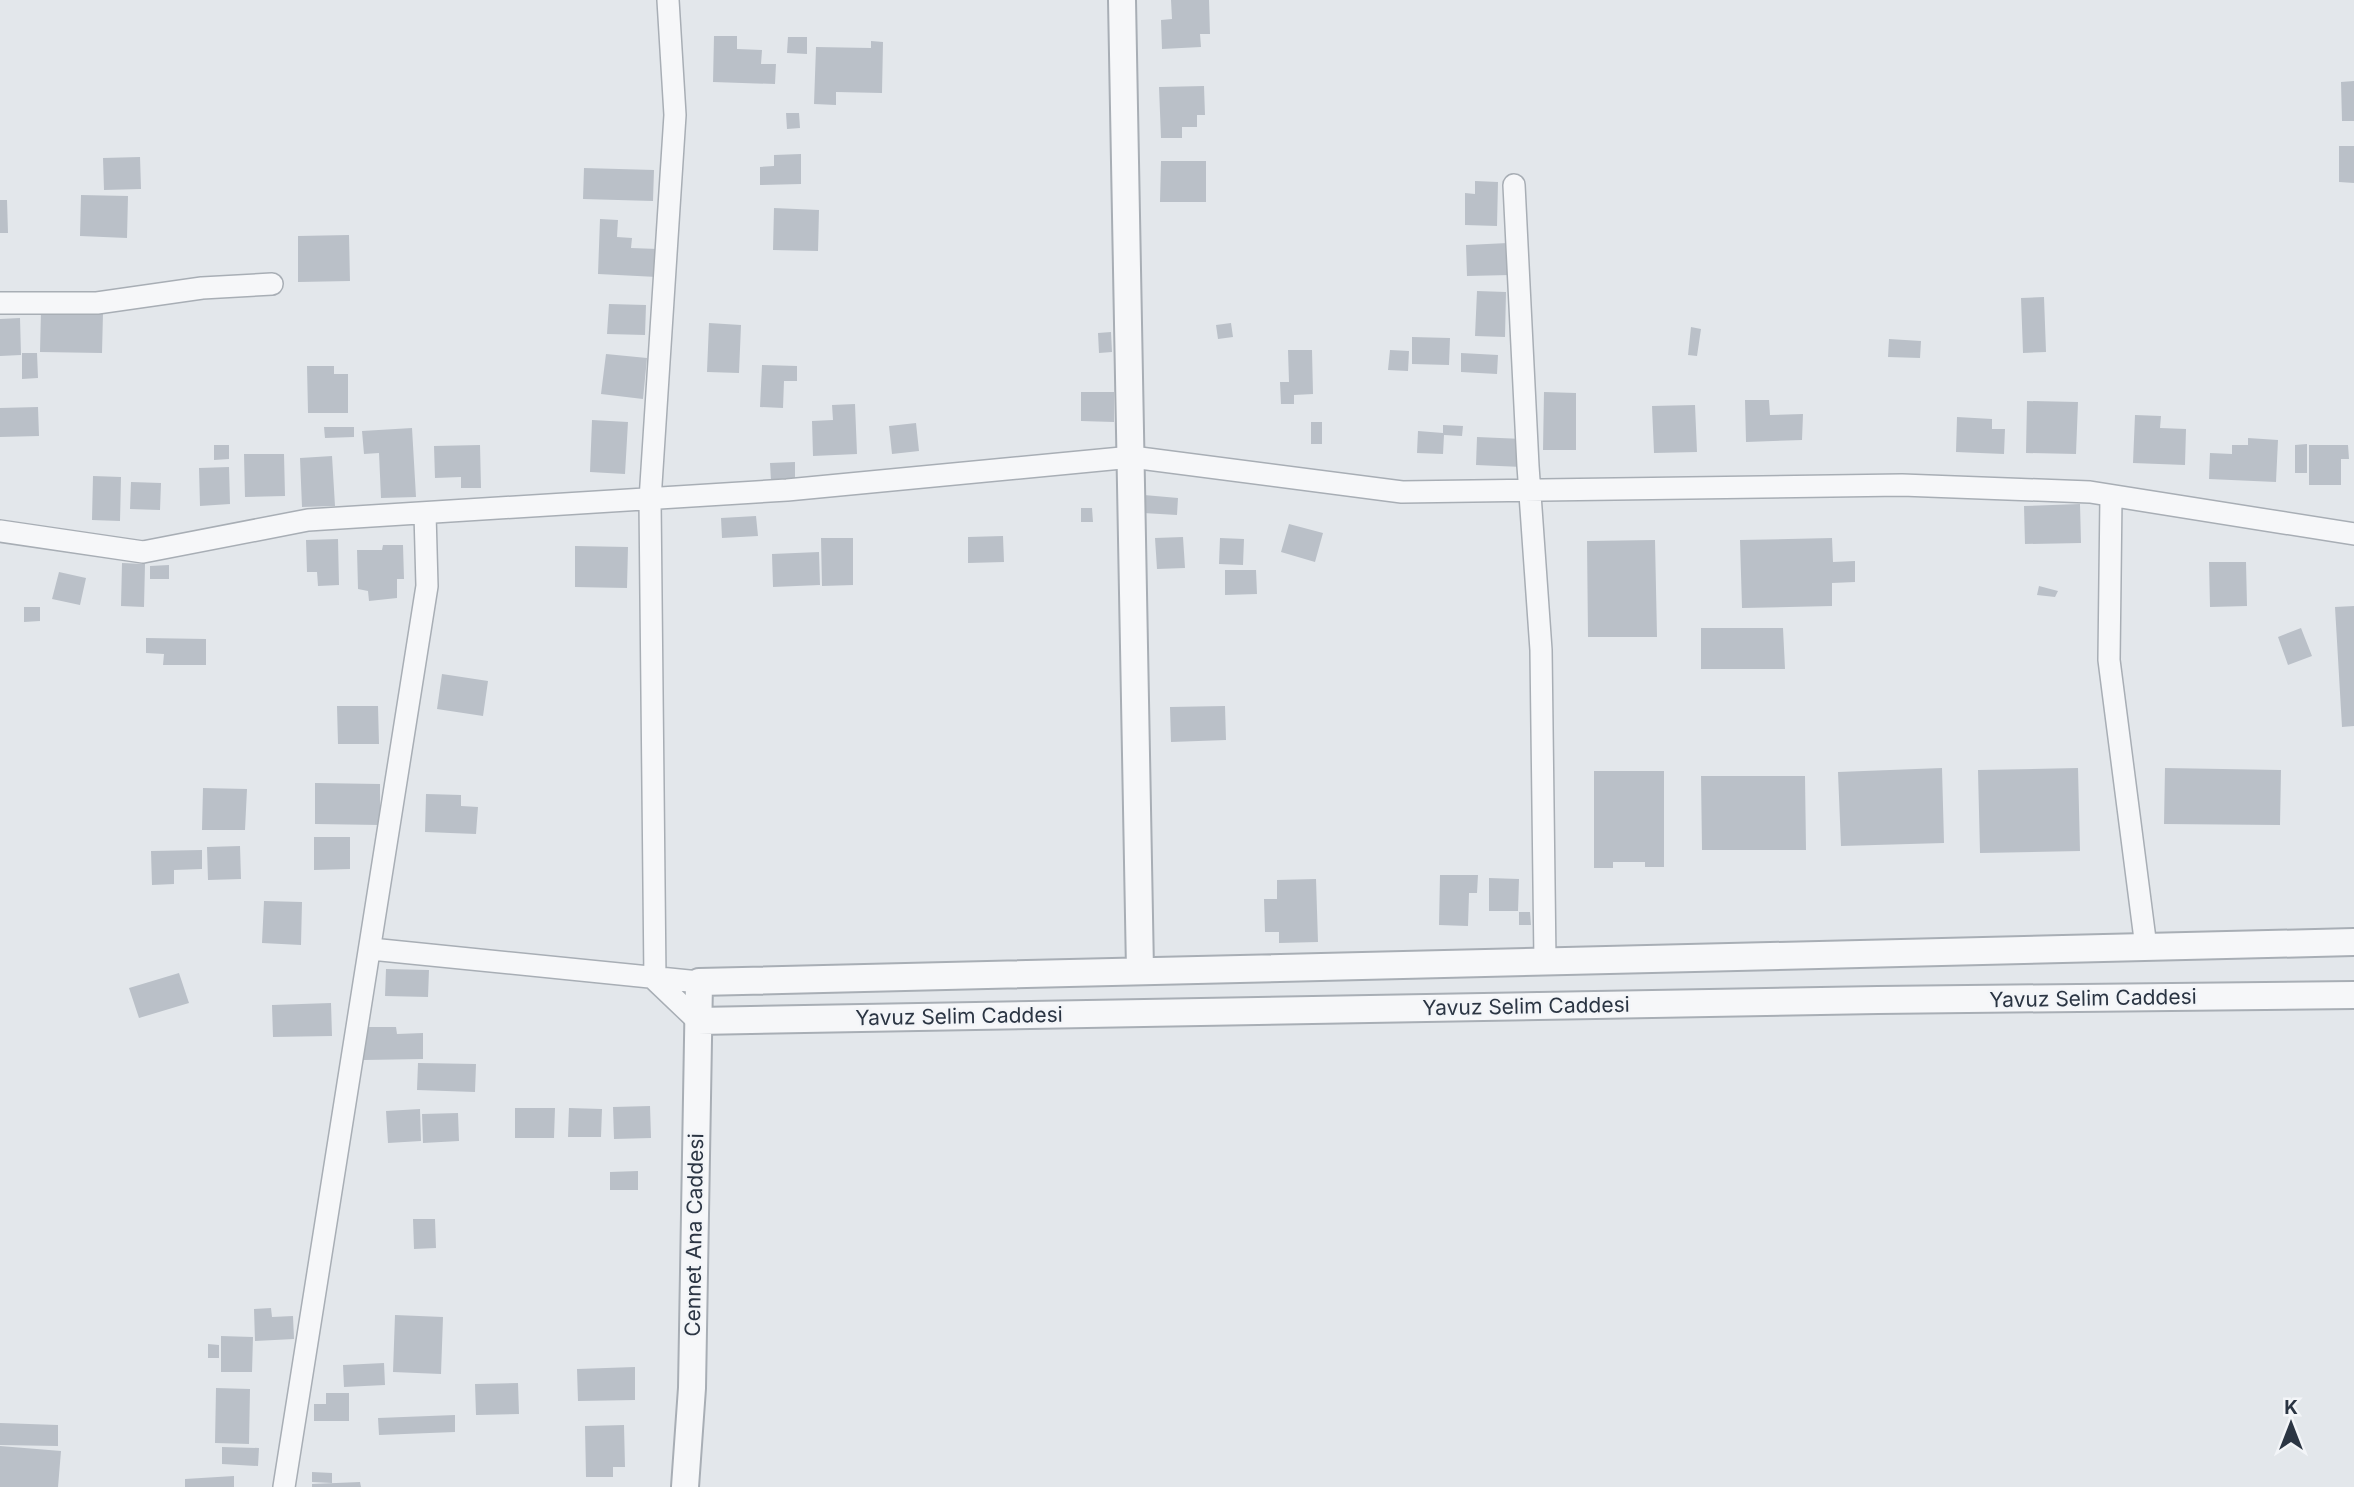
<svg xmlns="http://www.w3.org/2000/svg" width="2354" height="1487" font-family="Inter,sans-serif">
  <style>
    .building { fill: #bac0c8 }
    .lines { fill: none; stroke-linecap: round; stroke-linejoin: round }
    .minor-casing { stroke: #a8aeb5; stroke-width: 24 }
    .tertiary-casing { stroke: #a8aeb5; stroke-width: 30 }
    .minor { stroke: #f6f7f9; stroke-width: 21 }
    .tertiary { stroke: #f6f7f9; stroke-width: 26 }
    .labels { text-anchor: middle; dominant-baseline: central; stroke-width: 5; stroke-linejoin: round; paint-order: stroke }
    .street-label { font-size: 21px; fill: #2b3543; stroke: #f3f5f8 }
  </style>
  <rect width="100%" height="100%" fill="#e3e7eb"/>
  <path class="building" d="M 1171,0 L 1209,0 L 1210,34 L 1200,34 L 1201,47 L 1162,49 L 1161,20 L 1172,19 Z
    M 714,36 L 737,36 L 737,49 L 762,50 L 761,64 L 776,64 L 775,84 L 713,82 Z
    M 788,37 L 807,37 L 807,54 L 787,53 Z
    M 871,41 L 883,42 L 882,93 L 836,92 L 836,105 L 814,104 L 816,47 L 871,48 Z
    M 2354,81 L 2354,121 L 2342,121 L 2341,82 Z
    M 1204,86 L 1205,115 L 1197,115 L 1197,127 L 1182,127 L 1182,138 L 1161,138 L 1159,87 Z
    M 786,113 L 799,113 L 800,128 L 787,129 Z
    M 2339,146 L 2354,146 L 2354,183 L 2339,182 Z
    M 801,154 L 801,184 L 760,185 L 760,167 L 774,166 L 774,155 Z
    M 140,157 L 141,189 L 104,190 L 103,158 Z
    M 1161,161 L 1206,161 L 1206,202 L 1160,202 Z
    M 584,168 L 654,170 L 653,201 L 583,199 Z
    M 1475,181 L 1498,182 L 1497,226 L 1465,225 L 1465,193 L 1475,194 Z
    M 81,195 L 128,196 L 127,238 L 80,236 Z
    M 0,200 L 7,200 L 8,233 L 0,233 Z
    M 774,208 L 819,210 L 818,251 L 773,250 Z
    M 600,219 L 618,220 L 617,237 L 632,238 L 631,248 L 658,249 L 657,277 L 598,274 Z
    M 349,235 L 350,281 L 298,282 L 298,236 Z
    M 1508,243 L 1510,275 L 1467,276 L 1466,245 Z
    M 1477,291 L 1506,292 L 1505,337 L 1475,336 Z
    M 2044,297 L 2046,352 L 2023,353 L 2021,298 Z
    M 609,304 L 646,305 L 645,335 L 607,334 Z
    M 41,311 L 103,313 L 102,353 L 40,352 Z
    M 20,318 L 21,355 L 0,356 L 0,319 Z
    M 709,323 L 741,325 L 739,373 L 707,372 Z
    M 1231,323 L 1233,337 L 1218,339 L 1216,325 Z
    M 1691,327 L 1701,329 L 1697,356 L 1688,355 Z
    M 1111,332 L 1112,352 L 1099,353 L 1098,333 Z
    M 1412,337 L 1450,338 L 1449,365 L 1412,364 Z
    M 1889,339 L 1921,341 L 1920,358 L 1888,357 Z
    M 1288,350 L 1312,350 L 1313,394 L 1294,395 L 1294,404 L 1281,404 L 1280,382 L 1289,382 Z
    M 1390,350 L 1409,351 L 1408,371 L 1388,370 Z
    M 22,353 L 37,353 L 38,378 L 22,379 Z
    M 1461,353 L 1498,355 L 1497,374 L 1461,372 Z
    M 606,354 L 647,358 L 643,399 L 601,394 Z
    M 762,365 L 797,366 L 797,381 L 784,381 L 783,408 L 760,407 Z
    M 307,366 L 334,366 L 334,374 L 348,374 L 348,413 L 308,413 Z
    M 1081,392 L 1114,392 L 1114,422 L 1081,421 Z
    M 1544,392 L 1576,393 L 1576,450 L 1543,450 Z
    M 1745,400 L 1769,400 L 1770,415 L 1803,414 L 1802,440 L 1746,442 Z
    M 2027,401 L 2078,402 L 2076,454 L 2026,453 Z
    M 855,404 L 857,454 L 813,456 L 812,421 L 833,420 L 832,405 Z
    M 1695,405 L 1697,452 L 1654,453 L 1652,406 Z
    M 38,407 L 39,436 L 0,437 L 0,408 Z
    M 2135,415 L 2161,416 L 2160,428 L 2186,429 L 2185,465 L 2133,463 Z
    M 1957,417 L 1992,419 L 1992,429 L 2005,429 L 2004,454 L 1956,452 Z
    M 592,420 L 628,422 L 625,474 L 590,472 Z
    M 1311,422 L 1322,422 L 1322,444 L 1311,444 Z
    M 916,423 L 919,451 L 892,454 L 889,426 Z
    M 1443,425 L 1463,426 L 1462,436 L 1444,435 L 1443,454 L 1417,453 L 1418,431 L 1443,433 Z
    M 324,427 L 354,427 L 354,437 L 325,438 Z
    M 412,428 L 416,497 L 381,498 L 379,453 L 364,454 L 362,431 Z
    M 1477,437 L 1523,439 L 1522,467 L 1476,465 Z
    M 2248,438 L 2278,440 L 2276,482 L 2209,479 L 2210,453 L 2232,454 L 2232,445 L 2248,445 Z
    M 2307,444 L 2307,473 L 2295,473 L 2295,445 Z
    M 214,445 L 229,445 L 229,459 L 214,460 Z
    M 480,445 L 481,488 L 461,488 L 461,477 L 435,478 L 434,446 Z
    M 2309,445 L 2348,445 L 2349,459 L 2341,459 L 2341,485 L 2309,485 Z
    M 244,454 L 284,454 L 285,496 L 245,497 Z
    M 332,456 L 335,506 L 302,507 L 300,458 Z
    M 795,462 L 795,480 L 771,481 L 770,463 Z
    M 229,467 L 230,504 L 200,506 L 199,468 Z
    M 93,476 L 121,477 L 120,521 L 92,520 Z
    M 131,482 L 161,483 L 160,510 L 130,509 Z
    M 1144,495 L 1178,498 L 1177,515 L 1143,513 Z
    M 2080,504 L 2081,543 L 2025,544 L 2024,506 Z
    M 1081,508 L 1092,508 L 1093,522 L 1081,522 Z
    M 756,516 L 758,536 L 722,538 L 721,518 Z
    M 1289,524 L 1323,533 L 1315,562 L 1281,552 Z
    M 1003,536 L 1004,562 L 968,563 L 968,537 Z
    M 1183,537 L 1185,568 L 1157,569 L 1155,538 Z
    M 821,538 L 853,538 L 853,585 L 822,586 Z
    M 1220,538 L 1244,539 L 1243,565 L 1219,564 Z
    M 1832,538 L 1833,562 L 1855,561 L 1855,582 L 1832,583 L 1832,606 L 1742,608 L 1740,540 Z
    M 338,539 L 339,585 L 318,586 L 317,572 L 307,572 L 306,540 Z
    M 1655,540 L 1657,637 L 1588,637 L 1587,541 Z
    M 383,545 L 403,545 L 404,579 L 397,579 L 397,598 L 369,601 L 368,591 L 358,589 L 357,550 L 382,550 Z
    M 575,546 L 628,547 L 627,588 L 575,587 Z
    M 819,552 L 820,585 L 773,587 L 772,554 Z
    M 2209,562 L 2246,562 L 2247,606 L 2210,607 Z
    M 122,563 L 145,564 L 144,607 L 121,606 Z
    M 169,565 L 169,579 L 150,579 L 150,566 Z
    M 1225,570 L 1256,570 L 1257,594 L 1225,595 Z
    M 59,572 L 86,578 L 80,605 L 52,599 Z
    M 2039,586 L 2058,591 L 2055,597 L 2037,595 Z
    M 2354,606 L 2354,726 L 2342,727 L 2335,607 Z
    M 24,607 L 40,607 L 40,621 L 24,622 Z
    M 1701,628 L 1783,628 L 1785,669 L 1701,669 Z
    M 2301,628 L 2312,656 L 2288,665 L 2278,637 Z
    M 146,638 L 206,639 L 206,665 L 163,665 L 164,654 L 146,653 Z
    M 442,674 L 488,681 L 483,716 L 437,709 Z
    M 337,706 L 378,706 L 379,744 L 338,744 Z
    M 1225,706 L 1226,740 L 1171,742 L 1170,707 Z
    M 1942,768 L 1944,843 L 1841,846 L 1838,772 Z
    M 2078,768 L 2080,851 L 1980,853 L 1978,770 Z
    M 2165,768 L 2281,770 L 2280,825 L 2164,824 Z
    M 1594,771 L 1664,771 L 1664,867 L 1645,867 L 1645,862 L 1613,862 L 1613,868 L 1594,868 Z
    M 1701,776 L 1805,776 L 1806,850 L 1702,850 Z
    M 315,783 L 380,784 L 380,825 L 315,824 Z
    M 203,788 L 247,789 L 245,830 L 202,830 Z
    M 426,794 L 461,795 L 461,806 L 478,807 L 476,834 L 425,832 Z
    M 314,837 L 350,837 L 350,869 L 314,870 Z
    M 240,846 L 241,879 L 208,880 L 207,847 Z
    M 202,850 L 202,869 L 174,870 L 174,884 L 152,885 L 151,851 Z
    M 1440,875 L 1478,875 L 1477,893 L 1469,893 L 1468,926 L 1439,925 Z
    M 1489,878 L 1519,879 L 1518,911 L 1489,911 Z
    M 1316,879 L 1318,942 L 1279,943 L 1279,932 L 1265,932 L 1264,899 L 1277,899 L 1277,880 Z
    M 264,901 L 302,902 L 301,945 L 262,943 Z
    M 1519,912 L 1530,912 L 1531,925 L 1519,925 Z
    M 386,969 L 429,970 L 428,997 L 385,996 Z
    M 179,973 L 189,1003 L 139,1018 L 129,988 Z
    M 331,1003 L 332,1036 L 273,1037 L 272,1005 Z
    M 364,1027 L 396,1027 L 397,1034 L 423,1033 L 423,1059 L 364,1060 Z
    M 418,1063 L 476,1064 L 475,1092 L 417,1090 Z
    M 650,1106 L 651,1138 L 614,1139 L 613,1107 Z
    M 515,1108 L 555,1108 L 554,1138 L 515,1138 Z
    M 569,1108 L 602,1109 L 601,1137 L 568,1137 Z
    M 420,1109 L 421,1141 L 388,1143 L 386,1111 Z
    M 458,1113 L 459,1141 L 423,1143 L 422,1114 Z
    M 638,1171 L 638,1190 L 610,1190 L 610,1172 Z
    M 413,1219 L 435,1219 L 436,1248 L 414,1249 Z
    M 271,1308 L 272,1317 L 293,1316 L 294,1339 L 255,1341 L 254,1309 Z
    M 395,1315 L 443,1317 L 441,1374 L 393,1372 Z
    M 221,1336 L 253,1337 L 252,1372 L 221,1372 Z
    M 208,1344 L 219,1345 L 219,1358 L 208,1358 Z
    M 384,1363 L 385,1385 L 344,1387 L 343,1365 Z
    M 635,1367 L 635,1400 L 578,1401 L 577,1369 Z
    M 518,1383 L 519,1414 L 476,1415 L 475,1384 Z
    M 216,1388 L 250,1389 L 249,1444 L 215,1443 Z
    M 326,1393 L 349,1393 L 349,1421 L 314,1421 L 314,1404 L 326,1404 Z
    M 455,1415 L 455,1432 L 379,1435 L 378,1418 Z
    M 0,1423 L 58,1425 L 58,1446 L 0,1445 Z
    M 624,1425 L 625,1467 L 613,1467 L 613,1477 L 586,1477 L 585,1426 Z
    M 0,1446 L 61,1451 L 58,1487 L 0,1487 Z
    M 222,1447 L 259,1448 L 258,1466 L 222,1464 Z
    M 312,1472 L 332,1473 L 332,1483 L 312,1482 Z
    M 234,1476 L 234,1487 L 185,1487 L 185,1479 Z
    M 360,1482 L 361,1487 L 312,1487 L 312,1484 Z"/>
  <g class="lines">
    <defs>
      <path id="minor" d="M 668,0 L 675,115 L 650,500 L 655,980 L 698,1021
        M 1514,185 L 1528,466 L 1541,650 L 1545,961
        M 0,303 L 97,303 L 202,288 L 272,284
        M 2111,496 L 2109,660 L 2146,947
        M 0,531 L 143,552 L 308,520 L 787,490 L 1132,457 L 1402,492 L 1902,485 L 2090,492 L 2354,534
        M 371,949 L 699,982
        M 284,1487 L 427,586 L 425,513"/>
      <path id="tertiary" d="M 1122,0 L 1140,970
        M 698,1021 L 1878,1000 L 2354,995
        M 685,1487 L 692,1388 L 699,982 L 2354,942"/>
    </defs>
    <use href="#minor" class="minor-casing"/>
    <use href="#tertiary" class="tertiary-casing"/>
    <use href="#minor" class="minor"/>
    <use href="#tertiary" class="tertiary"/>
  </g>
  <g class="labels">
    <g class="street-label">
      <text transform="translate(2093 998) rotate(-1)">Yavuz Selim Caddesi</text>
      <text transform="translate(1526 1006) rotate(-1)">Yavuz Selim Caddesi</text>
      <text transform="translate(959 1016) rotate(-1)">Yavuz Selim Caddesi</text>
      <text transform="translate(694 1235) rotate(-89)">Cennet Ana Caddesi</text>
    </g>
  </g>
  <g transform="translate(2291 1424)" stroke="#f3f5f8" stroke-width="5" paint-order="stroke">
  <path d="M0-5L12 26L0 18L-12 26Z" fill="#2b3543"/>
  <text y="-10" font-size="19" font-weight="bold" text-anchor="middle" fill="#2b3543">K</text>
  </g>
</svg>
